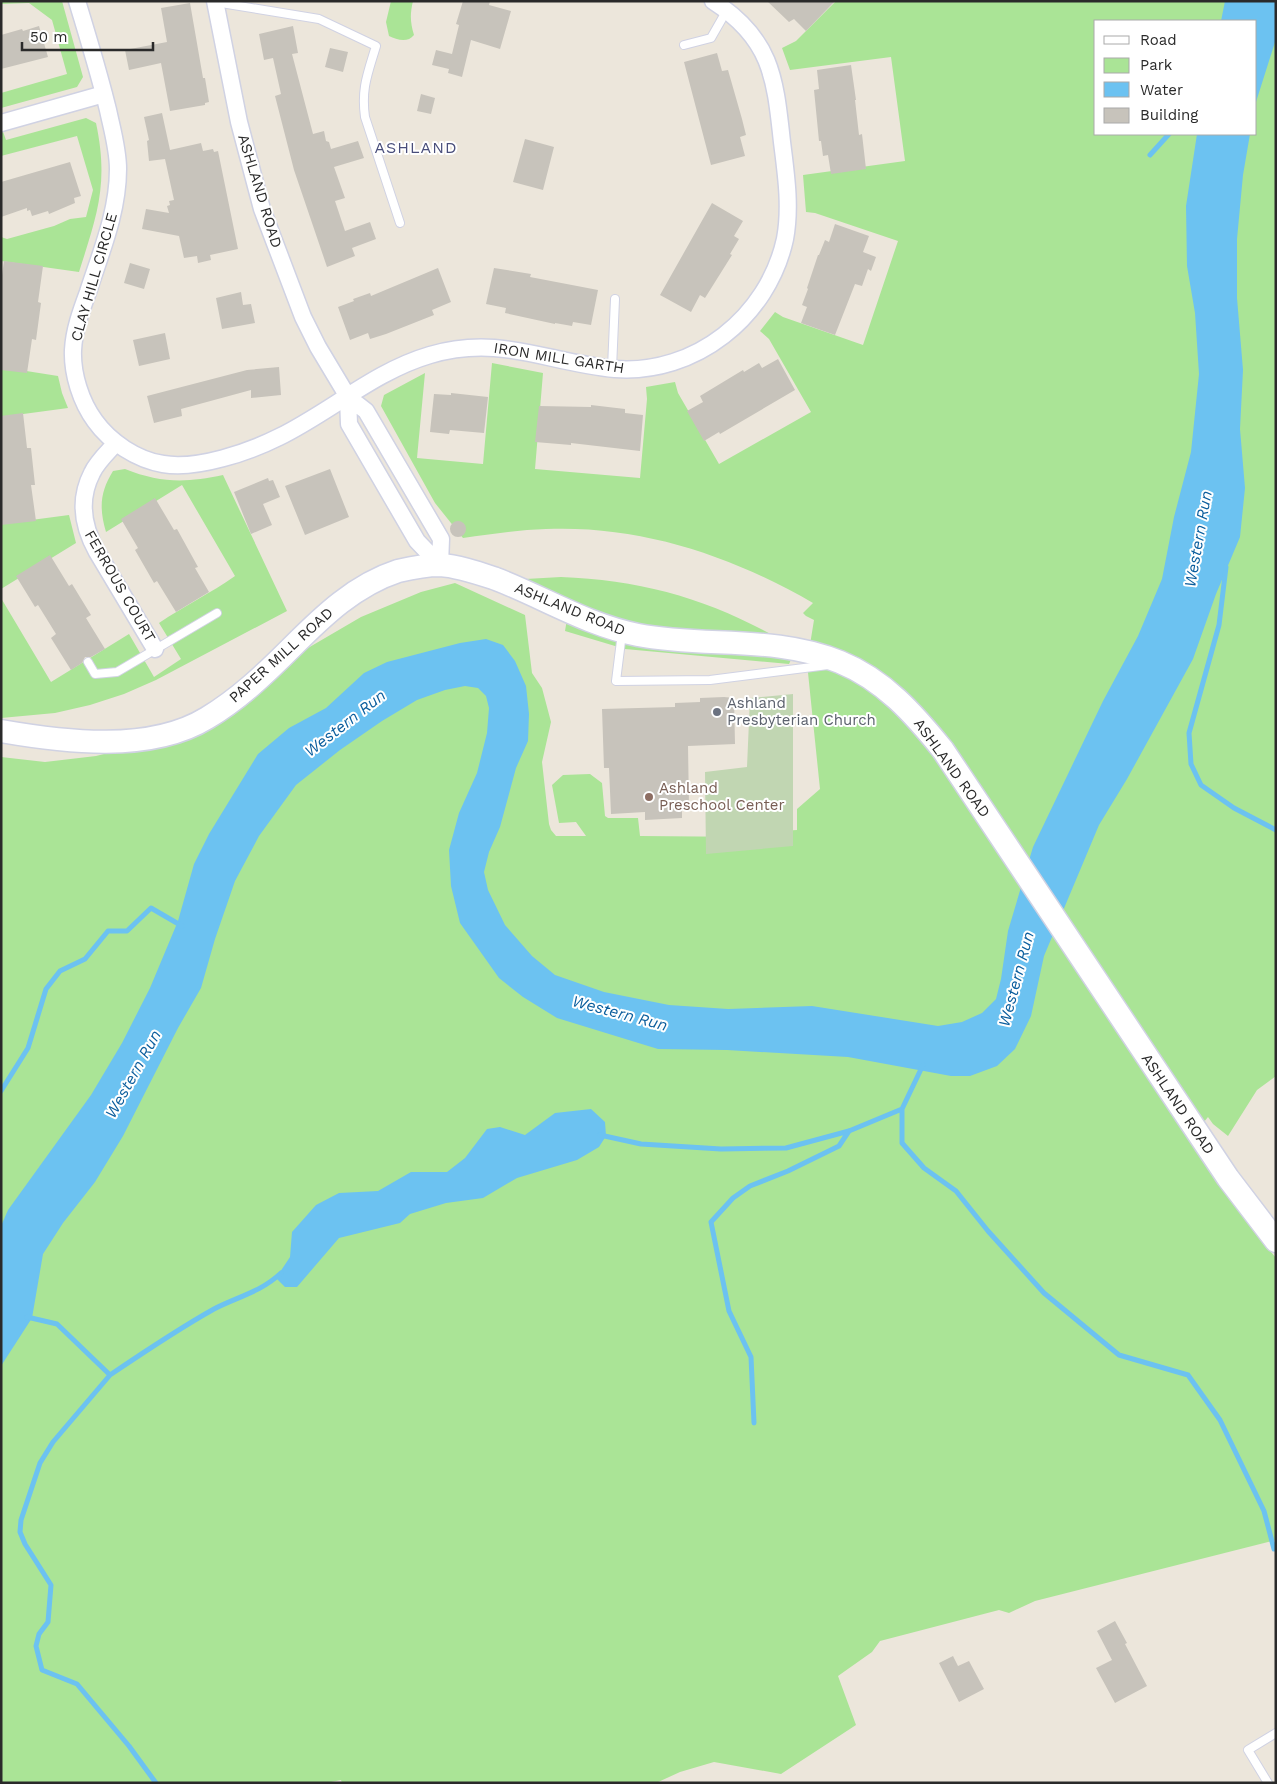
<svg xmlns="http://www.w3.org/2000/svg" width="1277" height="1784" font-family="'Work Sans',sans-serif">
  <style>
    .green { fill: #aae496; fill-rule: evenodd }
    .cemetery { fill: #c1d6b2 }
    .water { fill: #6cc2f1 }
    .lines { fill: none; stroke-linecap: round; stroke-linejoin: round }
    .stream { stroke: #6cc2f1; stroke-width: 5 }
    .building { fill: #c7c3bb }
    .service-casing { stroke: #d0d2e3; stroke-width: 10 }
    .minor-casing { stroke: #d0d2e3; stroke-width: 19 }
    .secondary-casing { stroke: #d0d2e3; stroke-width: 25 }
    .service { stroke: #fff; stroke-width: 8 }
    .minor { stroke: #fff; stroke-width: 16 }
    .secondary { stroke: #fff; stroke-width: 22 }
    .worship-dot { fill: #6b7280; stroke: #fff; stroke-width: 2 }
    .education-dot { fill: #8d6e63; stroke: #fff; stroke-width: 2 }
    .labels { text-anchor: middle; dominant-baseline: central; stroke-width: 4; stroke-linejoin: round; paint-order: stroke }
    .street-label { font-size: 15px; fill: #2a2a2a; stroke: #fff }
    .worship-label { font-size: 15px; fill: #5b616d; stroke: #fff; text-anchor: start }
    .education-label { font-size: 15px; fill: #785e54; stroke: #fff; text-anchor: start }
    .neighbourhood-label { font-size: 16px; letter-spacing: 1px; fill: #494e7b; stroke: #fff }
    .water-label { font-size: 16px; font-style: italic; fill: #0b5e9d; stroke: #fff }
  </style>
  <rect width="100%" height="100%" fill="#ece6db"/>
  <path class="green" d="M 1,1 L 62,1 L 83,77 L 77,87 L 1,108 L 1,93 L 67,74 L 52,20 L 29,3 L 1,4 Z
    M 391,1 L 413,1 C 410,14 410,22 414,35 C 408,43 397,40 389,36 L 386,22 Z
    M 836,1 L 1276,1 L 1276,1076 L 1257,1090 L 1228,1136 L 1213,1124 L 1208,1117 L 1190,1139 L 1253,1230 L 1276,1258 L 1276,1540 L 1035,1601 L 1009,1613 L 999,1610 L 880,1641 L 872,1652 L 838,1676 L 856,1725 L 781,1774 L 714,1762 L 680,1772 L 656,1783 L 342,1783 L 341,1780 L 326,1783 L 1,1783 L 1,757 L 45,762 L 96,756 L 144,744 L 361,617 L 421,592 L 455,583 L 525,615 L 532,673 L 542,688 L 551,722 L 542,762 L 549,824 L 551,830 L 556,836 L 586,836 L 576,822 L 559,823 L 552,785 L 563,775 L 590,774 L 602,783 L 605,816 L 608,818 L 638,818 L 640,836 L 758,837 L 766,832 L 797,830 L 797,809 L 820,789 L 807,663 L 814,620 L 806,616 L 803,613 L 813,603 C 732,556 641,525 546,529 C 518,530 491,534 463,538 L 435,503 L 381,406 L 384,395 L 425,373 L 417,458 L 483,464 L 492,363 L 543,373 L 535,469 L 640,478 L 647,399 L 646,387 L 675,382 L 678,393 L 719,464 L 811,412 L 769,339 L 760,331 L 775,312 L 783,317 L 863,345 L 898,241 L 815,213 L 806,212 L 803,175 L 905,161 L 891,57 L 790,70 L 782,48 L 796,41 ZM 1096,21 L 1256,21 L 1256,134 L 1096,134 Z
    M 86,118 L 96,123 C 109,184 97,215 79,272 L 1,261 L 1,237 L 7,239 L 54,226 L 70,219 L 86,217 L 93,190 L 77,136 L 1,156 L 1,126 L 6,140 Z
    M 1,367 L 58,376 L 62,393 L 68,408 L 1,417 Z
    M 125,469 C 160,483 186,483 223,475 L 287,611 L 156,680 L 124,694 L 90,705 L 55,713 L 1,718 L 1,598 L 51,682 L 129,634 L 154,677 L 181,659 L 159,623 C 184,606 211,593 235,576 L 182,485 L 106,532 C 99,508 100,492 113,471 Z
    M 69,515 L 76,543 L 1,589 L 1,524 Z
    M 561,577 C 648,580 722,603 796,649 L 789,664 L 625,649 L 565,631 L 569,607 L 506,580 Z"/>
  <path class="cemetery" d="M 793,694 L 793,846 L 706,854 L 705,772 L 747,767 L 750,698 Z"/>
  <path class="water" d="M 1225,1 L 1276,1 L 1276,39 L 1256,102 L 1256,21 L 1221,21 Z
    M 1197,134 L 1250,134 L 1243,175 L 1237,239 L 1237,298 L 1243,370 L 1240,429 L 1245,488 L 1240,537 L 1216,594 L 1193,659 L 1127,779 L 1099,825 L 1044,956 L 1031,1016 L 1015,1049 L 997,1066 L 970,1076 L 951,1076 L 848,1057 L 727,1050 L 658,1049 L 557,1018 L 523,997 L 499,978 L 460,923 L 451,886 L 449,850 L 459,813 L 477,773 L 487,733 L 489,708 L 486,696 L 478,688 L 465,686 L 445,690 L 417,700 L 382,721 L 340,750 L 296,785 L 259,836 L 235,881 L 215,939 L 201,988 L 178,1028 L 123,1136 L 95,1182 L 63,1223 L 43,1254 L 32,1318 L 1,1366 L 1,1226 L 8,1210 L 91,1095 L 122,1043 L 150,988 L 178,921 L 194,864 L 209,834 L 258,754 L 289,728 L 326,708 L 364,673 L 387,662 L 460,643 L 486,639 L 503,645 L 515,661 L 526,686 L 529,714 L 528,741 L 516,768 L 500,827 L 489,852 L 484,872 L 488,890 L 505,925 L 532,956 L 555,975 L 604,992 L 669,1005 L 728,1009 L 812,1006 L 938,1026 L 962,1022 L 982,1013 L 996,999 L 1001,979 L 1008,931 L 1033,847 L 1103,701 L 1138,636 L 1162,579 L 1174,517 L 1191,452 L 1199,374 L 1195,313 L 1187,266 L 1186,206 Z
    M 591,1109 L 605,1122 L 606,1136 L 599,1147 L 577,1160 L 517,1178 L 483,1198 L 446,1203 L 410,1214 L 400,1223 L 339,1238 L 297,1287 L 285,1287 L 276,1278 L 290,1257 L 292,1232 L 316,1205 L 339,1193 L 378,1191 L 411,1172 L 447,1172 L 465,1158 L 487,1129 L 500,1127 L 525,1135 L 555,1113 Z"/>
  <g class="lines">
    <path class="stream" d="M 1150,155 L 1169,134
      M 1226,567 L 1219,625 L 1189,733 L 1191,764 L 1201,785 L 1234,808 L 1276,830
      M 1,1091 L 28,1048 L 46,989 L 60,971 L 85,959 L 108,931 L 127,931 L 151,908 L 182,926
      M 902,1109 L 902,1143 L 924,1168 L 956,1191 L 988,1231 L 1044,1293 L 1119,1355 L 1188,1375 L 1220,1420 L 1264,1511 L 1274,1549
      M 600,1135 L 641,1144 L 721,1149 L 786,1148 L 849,1131 L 902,1109 L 923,1065
      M 27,1317 L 57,1324 L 110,1375 L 53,1442 L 40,1463 L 21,1520 L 20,1532 L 25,1544 L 51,1585 L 48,1622 L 39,1634 L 36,1646 L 42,1670 L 77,1684 L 129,1746 L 156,1783
      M 110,1375 C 144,1352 178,1329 214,1309 C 237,1297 261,1292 281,1273
      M 754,1423 L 751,1357 L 729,1311 L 711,1222 L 733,1198 L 750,1186 L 788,1171 L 839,1146 L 849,1131"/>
  </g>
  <path class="building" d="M 463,1 L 490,1 L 489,5 L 511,11 L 500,49 L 471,40 L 462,77 L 448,73 L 449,69 L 432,65 L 436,50 L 452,54 L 459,25 L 456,24 Z
    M 767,1 L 835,1 L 806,31 L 794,19 L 789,22 Z
    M 190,3 L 203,78 L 205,78 L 209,102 L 205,103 L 205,105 L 170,111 L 161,63 L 129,70 L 125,50 L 167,42 L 161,8 Z
    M 39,26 L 48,57 L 1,69 L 1,35 L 22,29 L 23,31 Z
    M 293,26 L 298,53 L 292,54 L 313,134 L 324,131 L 326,141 L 329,142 L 331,149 L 358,141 L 364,158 L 334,167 L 345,198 L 335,201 L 345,231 L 370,222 L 376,239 L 352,248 L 355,256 L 327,267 L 294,170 L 275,96 L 281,94 L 273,58 L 264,60 L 259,34 Z
    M 330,48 L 348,52 L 343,72 L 325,67 Z
    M 717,53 L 722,71 L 728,70 L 742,119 L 746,135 L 740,137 L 745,156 L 711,165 L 684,62 Z
    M 851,65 L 856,100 L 855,100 L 859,135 L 862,134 L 866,169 L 831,174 L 828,155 L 823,156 L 821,141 L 819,141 L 814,90 L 819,89 L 817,70 Z
    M 421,94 L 435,98 L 431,114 L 417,111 Z
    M 162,113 L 170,150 L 201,143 L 203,151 L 213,149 L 214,152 L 218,151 L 238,249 L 210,255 L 211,260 L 198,263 L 197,256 L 184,258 L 179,236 L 142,229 L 146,209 L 169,213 L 167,206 L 170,205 L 169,201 L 174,200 L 165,159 L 149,161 L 147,141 L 149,140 L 144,117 Z
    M 525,139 L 554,147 L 543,190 L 513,182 Z
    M 70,162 L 81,196 L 74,198 L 75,203 L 49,214 L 48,211 L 32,216 L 30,210 L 27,211 L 27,208 L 1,217 L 1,182 Z
    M 712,203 L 743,221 L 734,236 L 739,239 L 730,254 L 732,255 L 705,298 L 700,295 L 691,312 L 660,295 Z
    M 835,224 L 869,236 L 863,252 L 876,257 L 871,271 L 868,269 L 862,286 L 855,284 L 835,335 L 801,323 L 807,307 L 802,305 L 808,289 L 807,288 L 818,255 L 819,255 L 825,240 L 829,242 Z
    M 4,261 L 43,266 L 38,302 L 41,303 L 36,340 L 32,339 L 27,373 L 1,370 L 1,282 Z
    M 130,263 L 150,269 L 144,289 L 124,283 Z
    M 438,268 L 451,302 L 432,310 L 434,315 L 386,334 L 370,339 L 368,333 L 350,340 L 338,307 L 354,301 L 353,299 L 370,293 L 371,296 Z
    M 494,268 L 531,274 L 530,277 L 598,290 L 591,325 L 573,322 L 572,326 L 555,323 L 555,324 L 505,313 L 506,308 L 486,304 Z
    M 241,292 L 243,305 L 251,304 L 255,323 L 222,329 L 216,298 Z
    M 165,333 L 170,359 L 139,366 L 133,340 Z
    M 778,359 L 795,390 L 720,434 L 719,432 L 704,441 L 687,411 L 703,402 L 700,396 L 743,370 L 744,372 L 759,363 L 762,368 Z
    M 279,367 L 281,395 L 251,398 L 251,390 L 181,409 L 182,416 L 154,423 L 147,396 L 247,370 Z
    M 451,393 L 488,397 L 484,433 L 450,430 L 449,434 L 430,432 L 434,394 L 451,395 Z
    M 591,405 L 625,409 L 625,413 L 643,415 L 640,451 L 571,443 L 571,445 L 535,442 L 539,406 L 591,407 Z
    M 23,413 L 27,448 L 31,448 L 35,485 L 31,485 L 36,521 L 1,525 L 1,416 Z
    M 330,469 L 349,517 L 305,535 L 285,486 Z
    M 268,478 L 269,481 L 273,480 L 280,497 L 263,504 L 272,525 L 251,534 L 234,492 Z
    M 155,498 L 174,530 L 177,529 L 198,567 L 195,568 L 209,592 L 176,612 L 157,581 L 154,583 L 135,550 L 138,548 L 121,519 Z
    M450 529a8 8 0 1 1 16 0a8 8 0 1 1-16 0Z
    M 50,555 L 69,586 L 72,584 L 91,615 L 86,618 L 105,649 L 91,657 L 85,657 L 82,663 L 71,670 L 51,638 L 56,634 L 38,605 L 35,607 L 16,576 Z
    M 724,697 L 734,698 L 735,744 L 688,746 L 689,807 L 682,808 L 682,818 L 645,820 L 645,812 L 611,814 L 609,768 L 604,768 L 602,709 L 675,707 L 675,703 L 700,702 L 700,698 Z
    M 1115,1621 L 1127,1643 L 1125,1644 L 1147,1686 L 1115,1703 L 1096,1668 L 1112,1660 L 1097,1631 Z
    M 953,1656 L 958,1666 L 969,1661 L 984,1689 L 959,1702 L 939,1663 Z"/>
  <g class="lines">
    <defs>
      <path id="service" d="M 215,2 L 319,19 L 376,46 C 368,73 361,88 365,117 L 400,223
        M 684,45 L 711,38 L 727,10
        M 612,368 L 615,299
        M 622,633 L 616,681 L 710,680 L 828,665
        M 88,662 L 95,674 L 117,672 L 217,613
        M 1268,1783 L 1248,1750 L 1276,1733"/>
      <path id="minor" d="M 77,1 C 88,37 99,73 108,110 C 112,129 118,149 118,169 C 118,212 101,252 88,292 C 81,311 74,330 73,350 C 72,374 81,402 95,421 C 110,442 137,460 163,464 C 197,470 249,452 279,437 C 330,412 375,371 430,355 C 500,334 548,363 615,369 C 695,375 768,317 785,239 C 791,207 786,174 782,142 C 775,78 772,39 713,1
        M 215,1 L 239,122 L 262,209 L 303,317 L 318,347 L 348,397 L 366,411 L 441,539 L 440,565
        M 1,123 L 104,94
        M 348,397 L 349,424 L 417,541 L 440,565
        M 116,443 C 108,452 97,462 92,473 C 78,500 83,527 97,552 L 155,649"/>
      <path id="secondary" d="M 1,731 C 64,742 150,753 207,718 C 239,699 266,673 292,647 C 323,616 355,585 398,571 C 411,568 426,565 440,565 C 458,566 478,573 496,579 C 543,597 587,625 638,635 C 706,648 774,635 840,662 C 884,680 914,714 943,750 L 1228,1178 L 1276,1241"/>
    </defs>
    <use href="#service" class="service-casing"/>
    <use href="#minor" class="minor-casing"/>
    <use href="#secondary" class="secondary-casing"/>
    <use href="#service" class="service"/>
    <use href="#minor" class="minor"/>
    <use href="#secondary" class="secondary"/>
  </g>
  <circle class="worship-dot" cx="717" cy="712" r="5"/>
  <circle class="education-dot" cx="649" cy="797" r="5"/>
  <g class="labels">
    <g class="street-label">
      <text transform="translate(260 191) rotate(73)">ASHLAND ROAD</text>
      <text transform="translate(94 277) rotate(-74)">CLAY HILL CIRCLE</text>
      <text transform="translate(559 358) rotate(9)">IRON MILL GARTH</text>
      <text transform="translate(120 586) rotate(60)">FERROUS COURT</text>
      <text transform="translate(570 609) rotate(22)">ASHLAND ROAD</text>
      <text transform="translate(281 655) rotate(-42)">PAPER MILL ROAD</text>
      <text transform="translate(952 768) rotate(54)">ASHLAND ROAD</text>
      <text transform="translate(1178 1104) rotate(56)">ASHLAND ROAD</text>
    </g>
    <g class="worship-label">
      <text x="727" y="703">Ashland<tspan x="727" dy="17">Presbyterian Church</tspan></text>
    </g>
    <g class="education-label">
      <text x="659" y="788">Ashland<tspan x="659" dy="17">Preschool Center</tspan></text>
    </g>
    <g class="neighbourhood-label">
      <text x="416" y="147">ASHLAND</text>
    </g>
    <g class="water-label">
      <text transform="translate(1198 539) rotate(-80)">Western Run</text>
      <text transform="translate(345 723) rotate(-38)">Western Run</text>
      <text transform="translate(1016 979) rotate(-75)">Western Run</text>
      <text transform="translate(620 1013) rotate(15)">Western Run</text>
      <text transform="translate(133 1074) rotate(-61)">Western Run</text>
    </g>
  </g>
  <rect width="1277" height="1784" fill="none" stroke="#2a2a2a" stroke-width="5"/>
  <rect x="1094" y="20" width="162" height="115" fill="#ffffff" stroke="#aaaaaa"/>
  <rect x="1104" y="36" width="25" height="8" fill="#ffffff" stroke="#aaaaaa"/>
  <text x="1140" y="45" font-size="15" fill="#2a2a2a">Road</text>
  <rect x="1104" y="58" width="25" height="15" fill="#aae496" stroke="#aaaaaa"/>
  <text x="1140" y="70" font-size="15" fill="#2a2a2a">Park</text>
  <rect x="1104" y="82" width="25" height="15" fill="#6cc2f1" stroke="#aaaaaa"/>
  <text x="1140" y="95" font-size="15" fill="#2a2a2a">Water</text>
  <rect x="1104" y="108" width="25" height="15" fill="#c7c3bb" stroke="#aaaaaa"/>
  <text x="1140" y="120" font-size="15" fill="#2a2a2a">Building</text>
  <path d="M22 42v8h131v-8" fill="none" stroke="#2a2a2a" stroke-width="2.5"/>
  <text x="30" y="42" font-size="15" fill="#2a2a2a" stroke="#ffffff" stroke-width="4" paint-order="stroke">50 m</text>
</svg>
